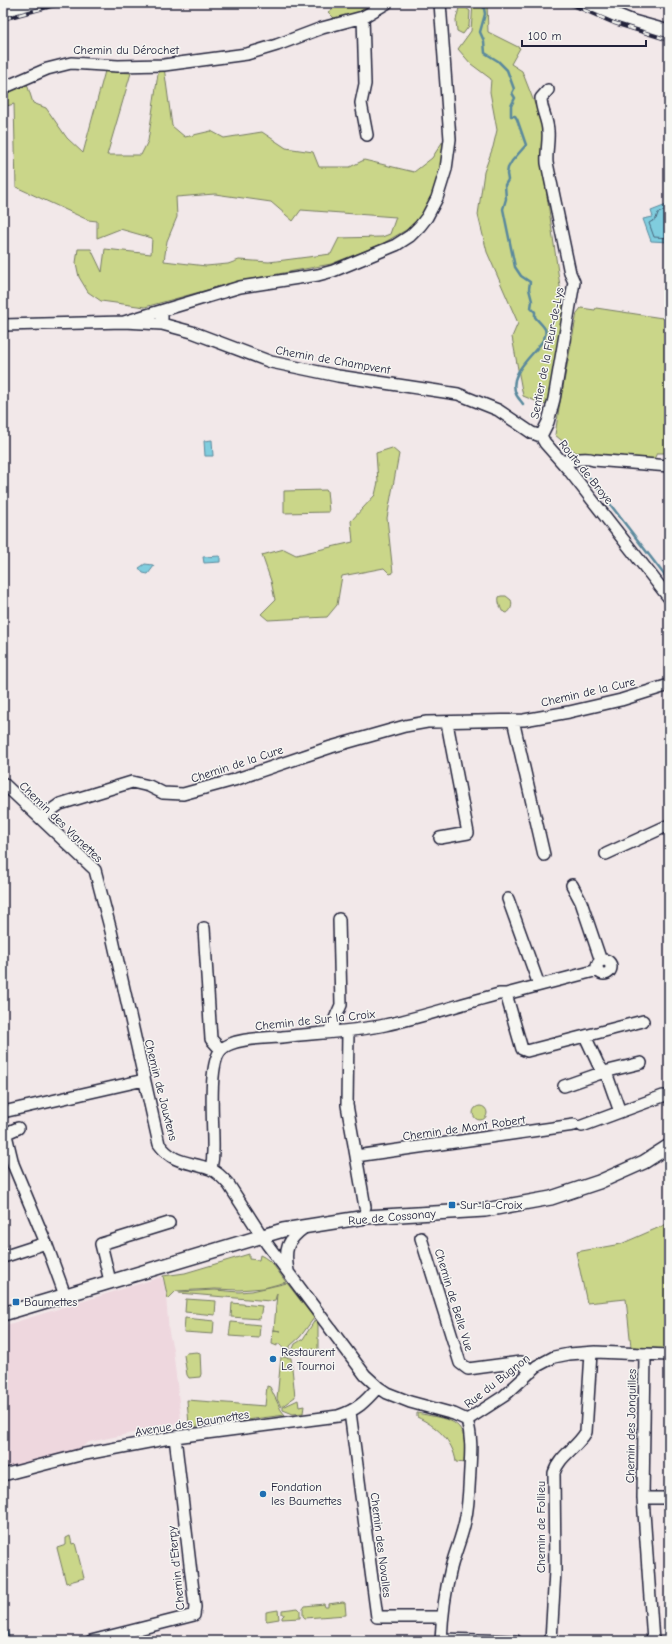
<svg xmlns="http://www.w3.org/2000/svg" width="672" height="1644" font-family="'Comic Neue',sans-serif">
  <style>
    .built { fill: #eed7de }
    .green { fill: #cad689; stroke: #767c62; fill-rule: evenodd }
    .water { fill: #80cdde; stroke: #5a899d }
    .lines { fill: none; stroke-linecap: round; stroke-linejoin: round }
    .shore { stroke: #48667c; stroke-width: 1 }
    .stream { stroke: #5a899d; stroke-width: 2.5 }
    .minor-casing { stroke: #22223b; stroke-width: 14 }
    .major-casing { stroke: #22223b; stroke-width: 16 }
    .minor { stroke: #f6f6f2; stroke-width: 11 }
    .major { stroke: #f6f6f2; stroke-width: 13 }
    .rail-casing { stroke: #22223b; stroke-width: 4 }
    .rail { stroke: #f6f6f2; stroke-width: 2.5; stroke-dasharray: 8; stroke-linecap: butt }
    .poi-dot { fill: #1f6fb2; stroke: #f6f6f2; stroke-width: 1.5 }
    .labels { text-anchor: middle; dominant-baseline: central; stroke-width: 3; stroke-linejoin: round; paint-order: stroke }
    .street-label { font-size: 12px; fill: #22223b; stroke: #f6f6f2 }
    .poi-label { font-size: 12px; fill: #22223b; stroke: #f6f6f2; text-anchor: start }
  </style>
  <rect width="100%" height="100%" fill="#f2e8e9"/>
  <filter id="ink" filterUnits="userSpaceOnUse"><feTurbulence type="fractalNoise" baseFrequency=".025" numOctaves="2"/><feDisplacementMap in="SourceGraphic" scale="8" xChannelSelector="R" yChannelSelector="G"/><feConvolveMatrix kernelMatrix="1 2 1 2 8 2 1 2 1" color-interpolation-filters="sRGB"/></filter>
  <g filter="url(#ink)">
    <path class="built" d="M 161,1277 L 164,1282 L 166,1296 L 169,1333 L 173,1349 L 181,1419 L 177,1424 L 89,1442 L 79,1449 L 3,1470 L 3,1326 Z"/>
    <path class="green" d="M 341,3 L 378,3 L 368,10 L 336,20 L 328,12 Z
      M 473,3 L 487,3 L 488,32 L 520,48 L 511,64 L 522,71 L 545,130 L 541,154 L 564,314 L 548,406 L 523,396 L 512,337 L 518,323 L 487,252 L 478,215 L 484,172 L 493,147 L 497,130 L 490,92 L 491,79 L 471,64 L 458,49 L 471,31 Z
      M 459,8 L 466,8 L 470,11 L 469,26 L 463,34 L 457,31 L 456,20 Z
      M 159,67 L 164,67 L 172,126 L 185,137 L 211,131 L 224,138 L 262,132 L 286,148 L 313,152 L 319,167 L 350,167 L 364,160 L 414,172 L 432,158 L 443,141 L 444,166 L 435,196 L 424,214 L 406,230 L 382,244 L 331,264 L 236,282 L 145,307 L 101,301 L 88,292 L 79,277 L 76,263 L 78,249 L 91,249 L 102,272 L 105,249 L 151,254 L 152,238 L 120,229 L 97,238 L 97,221 L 88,220 L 16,187 L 14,104 L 3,107 L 3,91 L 27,84 L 33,103 L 46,108 L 67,138 L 83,153 L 105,71 L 131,73 L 107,155 L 141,155 L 148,141 ZM 215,194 L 271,202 L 293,221 L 301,210 L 396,217 L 390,234 L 382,237 L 339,238 L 331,254 L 269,262 L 239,260 L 228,264 L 206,266 L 164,261 L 167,241 L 177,217 L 176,197 Z
      M 581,308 L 595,310 L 596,308 L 669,319 L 669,453 L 657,453 L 654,459 L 578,454 L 555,435 L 559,408 L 577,313 Z
      M 392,448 L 399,454 L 387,518 L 393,573 L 390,574 L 384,568 L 342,576 L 337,605 L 327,617 L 268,620 L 261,614 L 275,600 L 271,581 L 262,555 L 284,549 L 296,555 L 353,542 L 351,521 L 375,495 L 378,482 L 376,453 Z
      M 327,490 L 329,512 L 284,513 L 284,491 Z
      M 501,596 L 506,596 L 511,600 C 513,604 511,611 507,613 L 502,611 C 500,606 498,602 499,597 Z
      M473 1113a7 7 0 1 1 14 0a7 7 0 1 1-14 0Z
      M 669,1223 L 669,1349 L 631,1347 L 626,1299 L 587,1303 L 576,1252 L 621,1244 Z
      M 249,1254 L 249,1259 L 259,1260 L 260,1255 C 272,1260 278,1272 286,1282 L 264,1288 L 239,1290 L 215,1289 L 176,1291 L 168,1299 L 163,1276 L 185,1273 Z
      M 287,1283 L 314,1318 L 300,1337 L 290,1346 L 290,1353 L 288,1355 L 282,1355 L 283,1348 L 280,1344 L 277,1344 L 277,1346 L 272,1344 L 273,1330 L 281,1331 L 274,1330 L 277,1293 L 275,1300 L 270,1301 L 179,1293 L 179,1292 L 215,1290 L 239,1292 L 252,1291 Z
      M 186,1299 L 216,1301 L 215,1315 L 185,1312 Z
      M 232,1303 L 262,1306 L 260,1319 L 231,1317 Z
      M 185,1318 L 214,1321 L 213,1334 L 184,1332 Z
      M 315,1320 L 318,1323 L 318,1354 L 316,1354 L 313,1349 L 292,1351 L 295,1344 L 303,1339 Z
      M 231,1322 L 260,1325 L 259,1338 L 229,1336 Z
      M 197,1352 L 200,1353 L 201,1374 L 200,1377 L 189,1378 L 187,1375 L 184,1355 L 186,1353 Z
      M 281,1357 L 291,1358 L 295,1397 L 281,1407 L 277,1399 Z
      M 267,1386 L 270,1387 L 281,1410 L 285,1415 L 191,1427 L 189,1425 L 187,1400 L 265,1406 Z
      M 298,1400 L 299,1407 L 304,1406 L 303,1413 L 293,1414 L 283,1410 L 283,1407 Z
      M 417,1413 C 456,1421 467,1419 465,1463 L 456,1462 C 453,1440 436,1426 417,1417 Z
      M 70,1536 L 72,1544 L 75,1543 L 84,1578 L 66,1583 L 57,1548 L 66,1545 L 66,1538 Z
      M 343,1602 L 345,1603 L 346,1615 L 305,1618 L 303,1616 L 303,1609 L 305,1606 L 324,1604 L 325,1607 L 328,1607 L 328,1604 Z
      M 298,1608 L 300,1610 L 300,1618 L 282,1619 L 282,1617 L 284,1615 L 284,1614 L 282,1614 L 282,1610 Z
      M 278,1610 L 279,1619 L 267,1621 L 266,1620 L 266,1612 Z"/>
    <path class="water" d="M 669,204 L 669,242 L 651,241 L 643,219 L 653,217 L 651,211 Z
      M 212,440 L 213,456 L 205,456 L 204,441 Z
      M 220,556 L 220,562 L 204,563 L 203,557 Z
      M 145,564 L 153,565 L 154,566 L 148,574 L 143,573 L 139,568 Z"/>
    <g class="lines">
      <path class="shore" d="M 669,209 L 658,213 L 656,219 L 649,223 L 654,237 L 669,238"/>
      <path class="stream" d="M 483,3 L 485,14 L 480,32 L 484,41 L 485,53 L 498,61 L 507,70 L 514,89 L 512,93 L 515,98 L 511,106 L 511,116 L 515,116 L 517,119 L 526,145 L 512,161 L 508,168 L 507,174 L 508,180 L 505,185 L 506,199 L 503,209 L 515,267 L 521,276 L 530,282 L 529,289 L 532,301 L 531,308 L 535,312 L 535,317 C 538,321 543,325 545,329 C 551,346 505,367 516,394 C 517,397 521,401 523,404
        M 590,478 L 669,581
        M 3,1625 L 6,1628 L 9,1641"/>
      <defs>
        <path id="minor" d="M 363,17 L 365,84 L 361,103 L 367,135
          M 3,88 L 47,69 L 71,63 L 118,66 L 164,65 L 247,54 L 277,45 L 322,28 L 363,17 L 387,3
          M 162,311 L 162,324 L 192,332 L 271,362 L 338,376 L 458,394 L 498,410 L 532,433 L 541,436 L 545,443 L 568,469 L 669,598
          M 124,322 L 240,287 L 318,275 L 333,271 L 396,245 L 410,236 L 420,226 L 427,217 L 437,198 L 446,169 L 450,139 L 440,3
          M 3,325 L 124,322 L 162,324
          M 541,436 L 548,422 L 554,399 L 574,282 L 570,273 L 547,163 C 546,152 549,142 548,131 C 548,120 541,110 541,98 L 548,90
          M 561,461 C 573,462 582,456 594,460 L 669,466
          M 513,720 L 544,855
          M 3,783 L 95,870 L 111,931 L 159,1144 C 174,1165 189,1161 210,1169 C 218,1172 224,1179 229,1185 L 267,1244 L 365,1375 L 378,1387 L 387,1393 L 410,1402 L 454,1414 L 467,1420
          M 40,818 L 60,804 L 132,782 L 149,786 L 163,793 L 183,794 L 234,780 L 331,747 L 405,726 L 427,722 L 524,720 L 569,712 L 621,700 L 669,685
          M 440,838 L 468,833 L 447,723
          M 606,854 L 669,825
          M 572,885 L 581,902 L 601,961
          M 508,899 L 539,985
          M 204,928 L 211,1039 L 221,1050
          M597 967a7 7 0 1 1 14 0a7 7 0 1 1-14 0Z
          M 506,994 L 522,1049 L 527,1051 L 643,1021
          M 348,1031 L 347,1105 L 365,1207
          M 329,1032 L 341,1005 L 339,919
          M 585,1036 L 598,1064 L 608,1078 L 620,1112
          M 564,1086 L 604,1072 L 641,1063
          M 3,1112 L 144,1080
          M 582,1126 L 663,1096
          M 18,1128 L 9,1132 L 6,1135 L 13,1164 L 46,1243 L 65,1295
          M 356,1156 L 574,1125
          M 211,1169 C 212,1164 213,1157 213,1151 C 214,1129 207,1065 221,1050 C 231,1038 266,1038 282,1037 C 316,1033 351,1032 385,1025 C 423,1017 461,1004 499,994 L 506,994 L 598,970
          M 421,1238 L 460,1363 L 468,1369 L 521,1362 L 531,1372
          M 3,1257 L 46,1243
          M 288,1271 C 284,1249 287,1240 305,1227
          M 110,1281 L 101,1244 L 169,1223
          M 645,1354 L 643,1498 L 653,1641
          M 350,1412 L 377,1617 L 442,1617
          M 467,1420 L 504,1396 L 537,1366 L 554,1357 L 569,1354 L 595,1352 L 669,1355
          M 3,1475 L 80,1455 L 175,1437 L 338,1416 C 357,1410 365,1402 378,1387
          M 643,1498 L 669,1498
          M 441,1639 L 516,1641
          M 91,1641 L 194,1615 L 195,1607 L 175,1437
          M 441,1641 C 442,1616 445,1592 451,1568 C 455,1552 462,1537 465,1521 C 469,1504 469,1486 470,1469 C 471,1452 472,1437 467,1420
          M 551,1641 L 555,1571 L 554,1473 C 559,1456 577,1448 586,1432 L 591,1353"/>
        <path id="major" d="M 586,3 L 633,22 L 669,32
          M 3,12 L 35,3
          M 3,1314 L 283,1230 L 366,1217 L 485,1210 L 551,1198 L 599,1182 L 644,1162 L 669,1146"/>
      </defs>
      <use href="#minor" class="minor-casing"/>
      <use href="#major" class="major-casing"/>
      <use href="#minor" class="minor"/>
      <use href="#major" class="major"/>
      <defs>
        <path id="rail" d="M 568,3 L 614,23 L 669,40
          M 3,19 L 63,3"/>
      </defs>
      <use href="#rail" class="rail-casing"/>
      <use href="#rail" class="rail"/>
    </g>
  </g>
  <g class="poi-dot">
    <rect x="448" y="1201" width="8" height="8" rx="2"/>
    <rect x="12" y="1298" width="8" height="8" rx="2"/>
    <circle cx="273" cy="1359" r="4"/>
    <circle cx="263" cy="1494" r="4"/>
  </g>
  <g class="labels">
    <g class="street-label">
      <text x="126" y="50">Chemin du Dérochet</text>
      <text transform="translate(547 353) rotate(-79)">Sentier de la Fleur-de-Lys</text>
      <text transform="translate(333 360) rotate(10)">Chemin de Champvent</text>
      <text transform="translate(586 472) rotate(51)">Route de Broye</text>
      <text transform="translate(588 692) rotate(-13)">Chemin de la Cure</text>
      <text transform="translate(237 764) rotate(-18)">Chemin de la Cure</text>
      <text transform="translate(61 822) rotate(44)">Chemin des Vignettes</text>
      <text transform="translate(315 1020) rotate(-6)">Chemin de Sur la Croix</text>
      <text transform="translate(161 1090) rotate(76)">Chemin de Jouxtens</text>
      <text transform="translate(464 1128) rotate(-8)">Chemin de Mont Robert</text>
      <text transform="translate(392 1217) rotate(-5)">Rue de Cossonay</text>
      <text transform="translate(454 1300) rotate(73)">Chemin de Belle Vue</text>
      <text transform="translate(497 1381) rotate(-38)">Rue du Bugnon</text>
      <text transform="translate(192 1423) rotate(-9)">Avenue des Baumettes</text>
      <text transform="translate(631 1426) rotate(-89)">Chemin des Jonquilles</text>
      <text transform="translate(541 1527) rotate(-90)">Chemin de Follieu</text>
      <text transform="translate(381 1545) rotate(83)">Chemin des Novalles</text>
      <text transform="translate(176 1568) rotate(-96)">Chemin d'Eterpy</text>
    </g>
    <g class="poi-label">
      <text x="460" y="1205">Sur-la-Croix</text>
      <text x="24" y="1302">Baumettes</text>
      <text x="281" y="1352">Restaurent<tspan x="281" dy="14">Le Tournoi</tspan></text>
      <text x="271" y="1487">Fondation<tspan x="271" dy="14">les Baumettes</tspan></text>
    </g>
  </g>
  <rect width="672" height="1644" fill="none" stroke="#f6f6f2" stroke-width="16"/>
  <rect x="8" y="8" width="656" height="1628" fill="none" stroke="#22223b" stroke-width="1.5" filter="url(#ink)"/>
  <path d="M522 40v6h124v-6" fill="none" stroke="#22223b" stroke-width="2"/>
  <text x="528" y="40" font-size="12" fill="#22223b" stroke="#f6f6f2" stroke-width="3" paint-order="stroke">100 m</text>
</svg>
